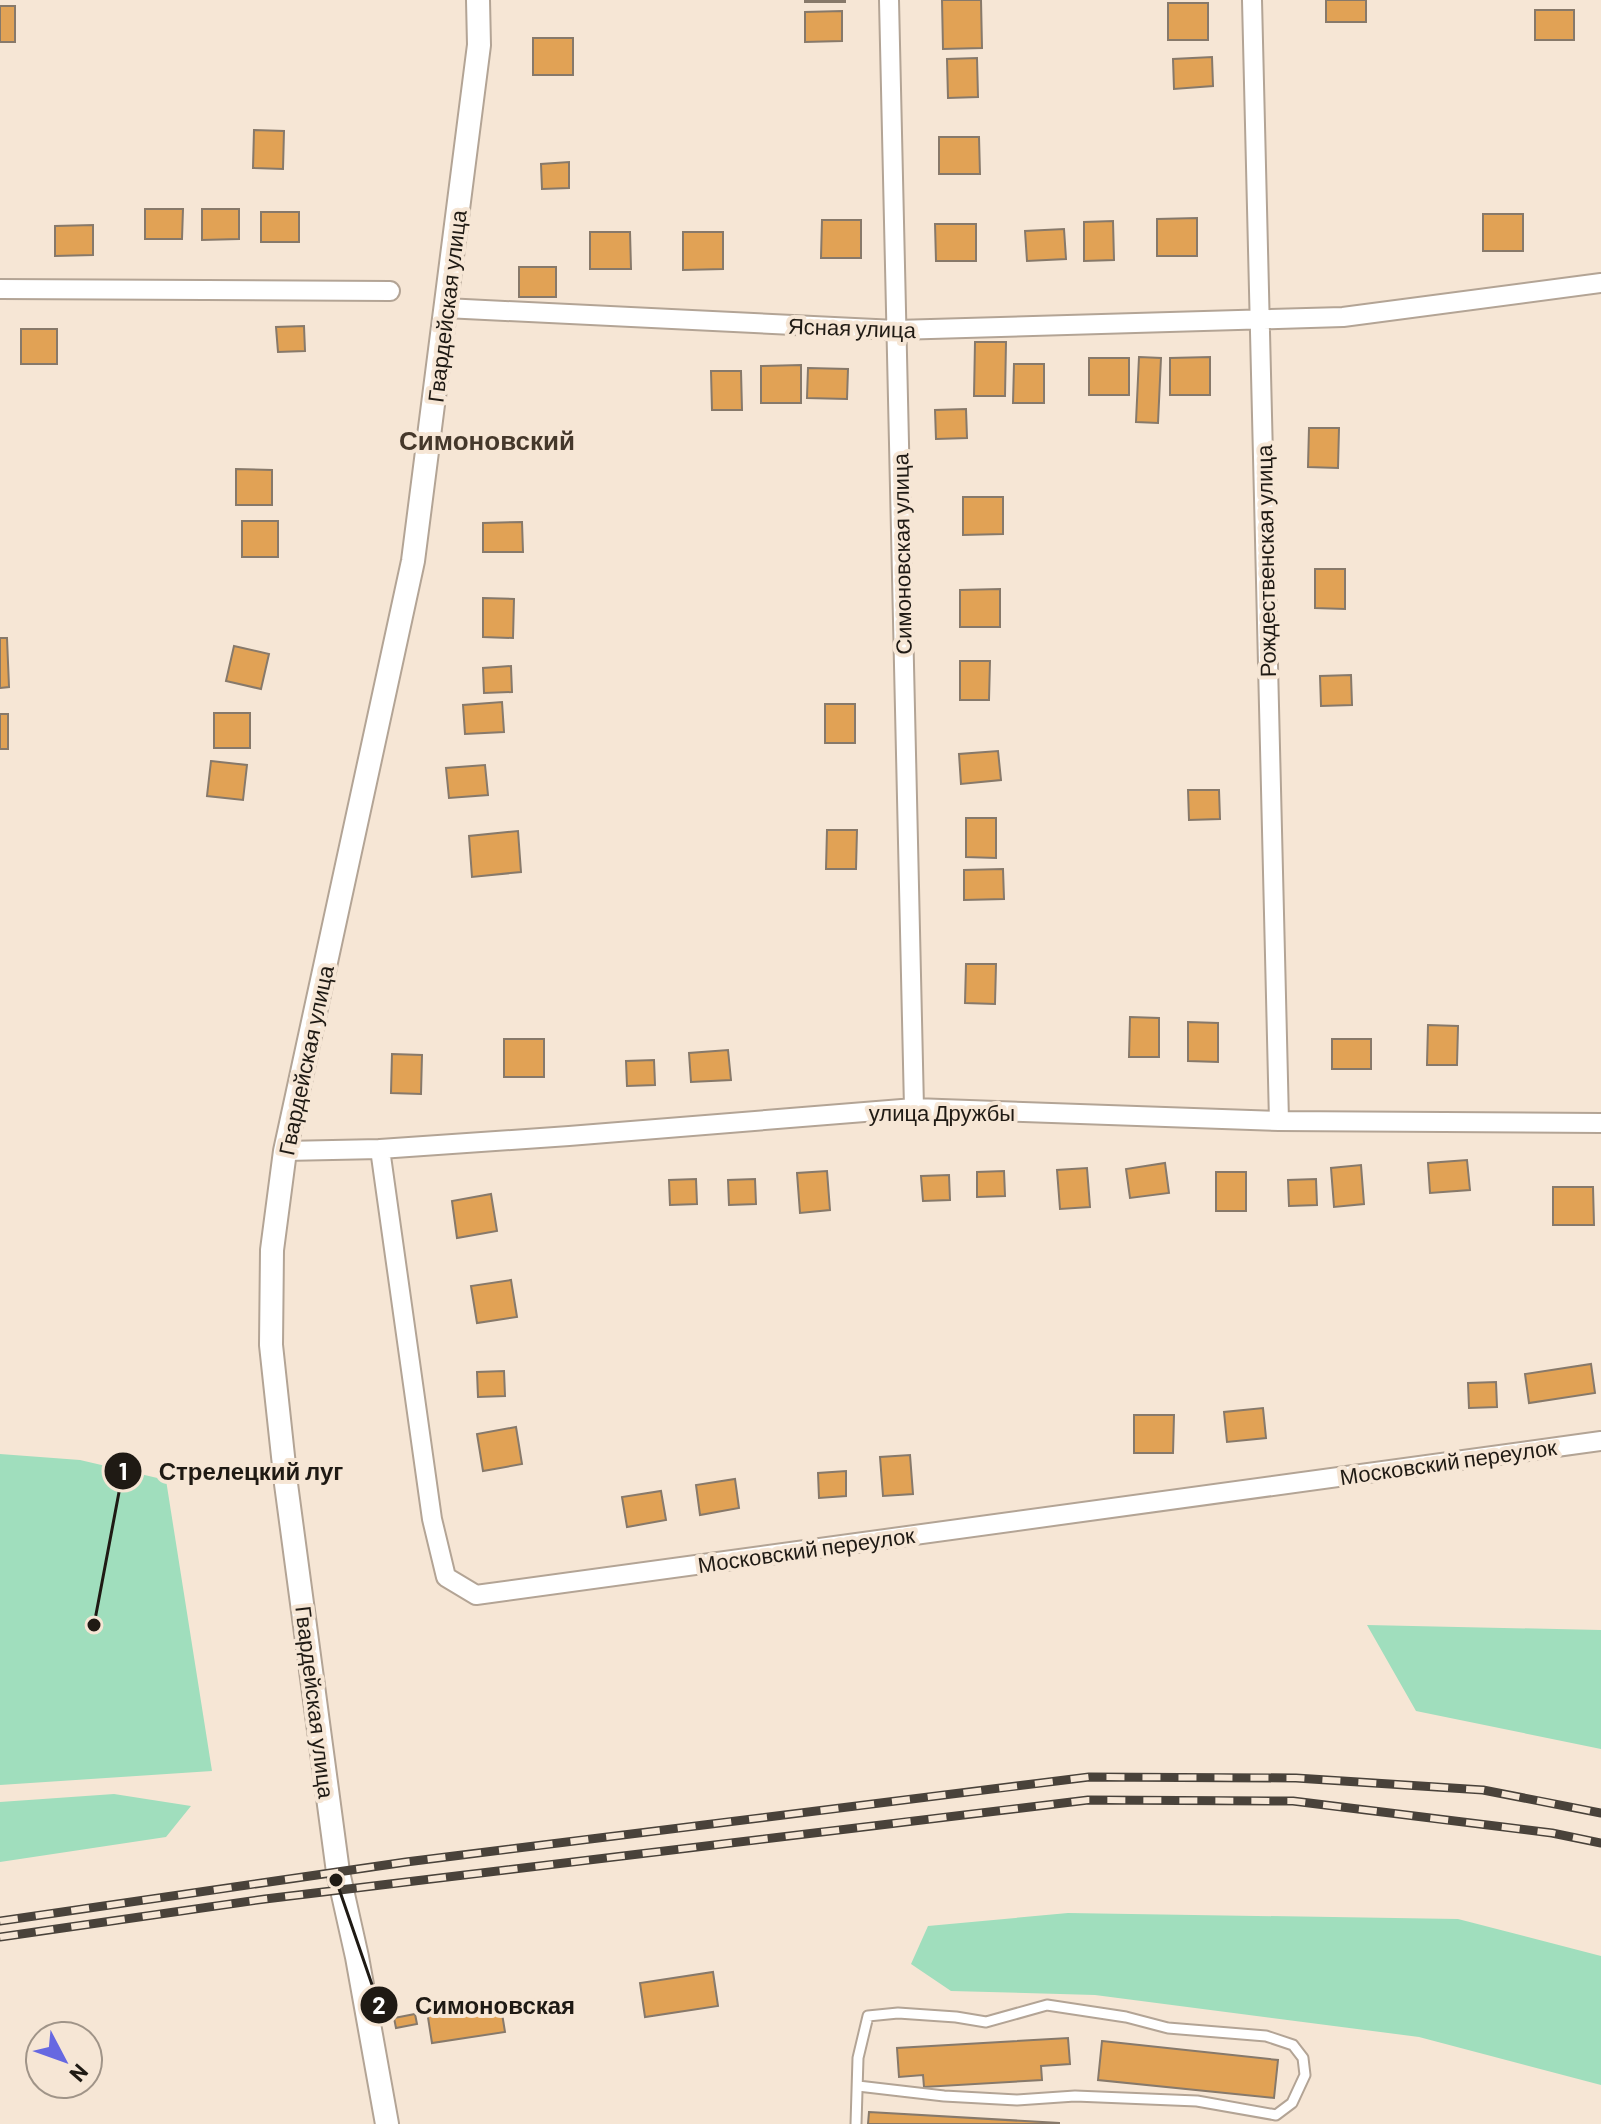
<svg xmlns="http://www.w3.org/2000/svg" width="1601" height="2124" font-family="Barlow,sans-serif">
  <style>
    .green { fill: #a0debd }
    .building { fill: #e1a255; stroke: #87796a; stroke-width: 2 }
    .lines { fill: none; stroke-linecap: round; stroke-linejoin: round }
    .service-casing { stroke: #b3a495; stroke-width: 13 }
    .minor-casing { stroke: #b3a495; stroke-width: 22 }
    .tertiary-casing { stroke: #b3a495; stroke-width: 26 }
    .service { stroke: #fff; stroke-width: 9 }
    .minor { stroke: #fff; stroke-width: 18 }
    .tertiary { stroke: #fff; stroke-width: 22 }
    .rail-casing { stroke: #49423a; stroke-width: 9 }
    .rail { stroke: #f6e6d5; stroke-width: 6; stroke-dasharray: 18; stroke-linecap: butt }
    .labels { text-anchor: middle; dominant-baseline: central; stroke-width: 8; stroke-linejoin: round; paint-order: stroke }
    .street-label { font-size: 22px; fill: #1f1a14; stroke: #f6e6d5 }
    .quarter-label { font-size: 26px; font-weight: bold; fill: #45382b; stroke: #f6e6d5 }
    .leader { fill: none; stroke: #1f1a14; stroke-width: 3 }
    .callout-dot { fill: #1f1a14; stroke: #f6e6d5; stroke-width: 3 }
    .mark-label { font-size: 24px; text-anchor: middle; font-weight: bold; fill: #fff }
    .callout-label { font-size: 24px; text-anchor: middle; font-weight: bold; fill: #1f1a14; stroke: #f6e6d5; stroke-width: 8; stroke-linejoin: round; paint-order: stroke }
  </style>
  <rect width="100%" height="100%" fill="#f6e6d5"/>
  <path class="green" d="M 0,1454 L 80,1460 L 166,1480 L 212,1771 L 0,1785 Z
    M 1367,1625 L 1601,1630 L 1601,1749 L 1416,1711 Z
    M 114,1794 L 191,1806 L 166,1837 L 0,1862 L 0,1802 Z
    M 1068,1913 L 1458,1919 L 1601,1956 L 1601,2085 L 1419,2037 L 1095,1995 L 951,1991 L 911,1964 L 928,1926 Z"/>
  <path class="building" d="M 805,0 L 845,0 L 845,2 L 805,2 Z
    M 942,0 L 981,0 L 982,48 L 943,49 Z
    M 1326,0 L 1366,0 L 1366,22 L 1326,22 Z
    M 1168,3 L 1208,3 L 1208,40 L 1168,40 Z
    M 0,6 L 15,6 L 15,42 L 0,42 Z
    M 1535,10 L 1574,10 L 1574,40 L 1535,40 Z
    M 842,11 L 842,41 L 805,42 L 805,12 Z
    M 533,38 L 573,38 L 573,75 L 533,75 Z
    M 1212,57 L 1213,86 L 1174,89 L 1173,59 Z
    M 977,58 L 978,97 L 948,98 L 947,59 Z
    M 254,130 L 284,131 L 283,169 L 253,168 Z
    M 939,137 L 979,137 L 980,174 L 939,174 Z
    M 569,162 L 569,188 L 542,189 L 541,164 Z
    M 145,209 L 183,209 L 182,239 L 145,239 Z
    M 202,209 L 239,209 L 239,239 L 202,240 Z
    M 261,212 L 299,212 L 299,242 L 261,242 Z
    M 1483,214 L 1523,214 L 1523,251 L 1483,251 Z
    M 1197,218 L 1197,256 L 1157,256 L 1157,219 Z
    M 822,220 L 861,220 L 861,258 L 821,258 Z
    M 1113,221 L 1114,260 L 1084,261 L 1084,222 Z
    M 935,224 L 976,224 L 976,261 L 936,261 Z
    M 93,225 L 93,255 L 55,256 L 55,226 Z
    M 1064,229 L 1066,259 L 1027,261 L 1025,231 Z
    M 590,232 L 630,232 L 631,269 L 590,269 Z
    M 683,232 L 723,232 L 723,269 L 683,270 Z
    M 519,267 L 556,267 L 556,297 L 519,297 Z
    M 304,326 L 305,351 L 278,352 L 276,327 Z
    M 21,329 L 57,329 L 57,364 L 21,364 Z
    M 975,342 L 1006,342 L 1005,396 L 974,396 Z
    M 1139,357 L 1161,358 L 1158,423 L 1136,422 Z
    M 1210,357 L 1210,395 L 1170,395 L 1170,358 Z
    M 1089,358 L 1129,358 L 1129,395 L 1089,395 Z
    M 1014,364 L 1044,364 L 1044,403 L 1013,403 Z
    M 801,365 L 801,403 L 761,403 L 761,366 Z
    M 808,368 L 848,369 L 847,399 L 807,398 Z
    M 711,371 L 741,371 L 742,410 L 712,410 Z
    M 966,409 L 967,438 L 936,439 L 935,410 Z
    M 1309,428 L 1339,428 L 1338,468 L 1308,467 Z
    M 236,469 L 272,470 L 272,505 L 236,505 Z
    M 963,497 L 1003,497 L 1003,534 L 963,535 Z
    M 242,521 L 278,521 L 278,557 L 242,557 Z
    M 522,522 L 523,552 L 483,552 L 483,523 Z
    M 1315,569 L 1345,569 L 1345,609 L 1315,608 Z
    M 1000,589 L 1000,627 L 960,627 L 960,590 Z
    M 483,598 L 514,599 L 513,638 L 483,637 Z
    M 0,638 L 7,638 L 9,687 L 0,688 Z
    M 234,646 L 269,654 L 261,689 L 226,681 Z
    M 960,661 L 990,661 L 989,700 L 960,700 Z
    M 511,666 L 512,692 L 484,693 L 483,668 Z
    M 1351,675 L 1352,705 L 1321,706 L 1320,676 Z
    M 502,702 L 504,732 L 465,734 L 463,705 Z
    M 825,704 L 855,704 L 855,743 L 825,743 Z
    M 214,713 L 250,713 L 250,748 L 214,748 Z
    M 0,714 L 8,714 L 8,749 L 0,749 Z
    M 998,751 L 1001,780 L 961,784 L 959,754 Z
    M 211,761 L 247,765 L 243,800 L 207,796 Z
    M 485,765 L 488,795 L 449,798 L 446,768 Z
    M 1188,790 L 1219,790 L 1220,819 L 1189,820 Z
    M 966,818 L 996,818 L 996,858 L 966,857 Z
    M 827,830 L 857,830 L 856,869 L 826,869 Z
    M 518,831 L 521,872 L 472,877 L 469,836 Z
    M 1003,869 L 1004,899 L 964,900 L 964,870 Z
    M 966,964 L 996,964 L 995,1004 L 965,1003 Z
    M 1130,1017 L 1159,1018 L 1159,1057 L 1129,1057 Z
    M 1188,1022 L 1218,1023 L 1218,1062 L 1188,1061 Z
    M 1428,1025 L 1458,1026 L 1457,1065 L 1427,1065 Z
    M 504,1039 L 544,1039 L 544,1077 L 504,1077 Z
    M 1332,1039 L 1371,1039 L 1371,1069 L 1332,1069 Z
    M 728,1050 L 731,1080 L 691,1082 L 689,1053 Z
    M 392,1054 L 422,1055 L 421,1094 L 391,1093 Z
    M 654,1060 L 655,1085 L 627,1086 L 626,1061 Z
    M 1467,1160 L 1470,1190 L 1430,1193 L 1428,1163 Z
    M 1165,1163 L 1169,1193 L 1130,1198 L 1126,1169 Z
    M 1361,1165 L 1364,1204 L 1334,1207 L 1331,1168 Z
    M 1087,1168 L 1090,1207 L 1060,1209 L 1057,1170 Z
    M 827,1171 L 830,1210 L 800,1213 L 797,1173 Z
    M 1004,1171 L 1005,1196 L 977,1197 L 977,1172 Z
    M 1216,1172 L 1246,1172 L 1246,1211 L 1216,1211 Z
    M 949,1175 L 950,1200 L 923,1201 L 921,1176 Z
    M 696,1179 L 697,1204 L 670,1205 L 669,1180 Z
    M 755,1179 L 756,1204 L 729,1205 L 728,1180 Z
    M 1316,1179 L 1317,1205 L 1289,1206 L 1288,1180 Z
    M 1553,1187 L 1593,1187 L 1594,1225 L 1553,1225 Z
    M 491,1194 L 497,1231 L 457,1238 L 452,1201 Z
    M 511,1280 L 517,1317 L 477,1323 L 471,1286 Z
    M 1591,1364 L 1595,1393 L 1529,1403 L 1525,1374 Z
    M 504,1371 L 505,1396 L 478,1397 L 477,1372 Z
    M 1496,1382 L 1497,1407 L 1469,1408 L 1468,1383 Z
    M 1263,1408 L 1266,1438 L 1227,1442 L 1224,1412 Z
    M 1134,1415 L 1174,1415 L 1173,1453 L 1134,1453 Z
    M 516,1427 L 522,1464 L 483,1471 L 477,1434 Z
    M 910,1455 L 913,1494 L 883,1496 L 880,1457 Z
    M 846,1471 L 846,1496 L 819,1498 L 818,1473 Z
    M 735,1479 L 739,1508 L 700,1515 L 696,1485 Z
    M 661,1491 L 666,1520 L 627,1527 L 622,1497 Z
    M 713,1972 L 718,2006 L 645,2017 L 640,1983 Z
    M 500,2001 L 505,2032 L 432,2043 L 427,2011 Z
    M 415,2014 L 417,2024 L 396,2028 L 394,2018 Z
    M 1068,2038 L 1070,2064 L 1041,2066 L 1042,2080 L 924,2087 L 923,2075 L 899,2077 L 897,2048 Z
    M 1102,2041 L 1278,2060 L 1274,2098 L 1098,2080 Z
    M 869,2112 L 1059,2123 L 1059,2124 L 868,2124 Z"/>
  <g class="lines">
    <defs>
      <path id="service" d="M 856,2124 L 858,2058 L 868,2016 L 898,2013 L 956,2017 L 986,2022 L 1047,2005 L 1126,2017 L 1168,2028 L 1266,2036 L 1293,2045 L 1303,2058 L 1305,2075 L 1292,2103 L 1276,2115 L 1197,2101 L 1075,2096 L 1017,2100 L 944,2096 L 858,2086"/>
      <path id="minor" d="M 889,0 L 914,1108
        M 1252,0 L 1279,1121
        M 0,289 L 390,291
        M 445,308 L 896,330 L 1343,317 L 1601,283
        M 380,1149 L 432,1519 L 446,1577 L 476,1595 L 1601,1441
        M 285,1151 L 380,1149 L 569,1136 L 914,1108 L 1279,1121 L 1601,1123"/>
      <path id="tertiary" d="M 387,2124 L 357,1957 L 338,1872 L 286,1484 L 271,1345 L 272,1250 L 285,1151 L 413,561 L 479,45 L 478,0"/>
    </defs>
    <use href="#service" class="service-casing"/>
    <use href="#minor" class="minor-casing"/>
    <use href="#tertiary" class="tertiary-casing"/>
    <use href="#service" class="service"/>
    <use href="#minor" class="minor"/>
    <use href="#tertiary" class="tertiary"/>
    <defs>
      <path id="rail" d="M 0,1921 L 406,1862 L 1089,1777 L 1296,1778 L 1483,1790 L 1601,1813
        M 0,1937 L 265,1899 L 1088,1800 L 1293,1801 L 1552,1833 L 1601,1843"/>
    </defs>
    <use href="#rail" class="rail-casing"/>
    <use href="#rail" class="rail"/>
  </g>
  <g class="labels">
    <g class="street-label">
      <text transform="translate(446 306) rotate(-83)">Гвардейская улица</text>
      <text transform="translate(852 327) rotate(2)">Ясная улица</text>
      <text transform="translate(901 554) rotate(-91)">Симоновская улица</text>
      <text transform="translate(1265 561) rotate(-91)">Рождественская улица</text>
      <text transform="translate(305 1060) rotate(-78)">Гвардейская улица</text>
      <text x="942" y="1112">улица Дружбы</text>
      <text transform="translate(1448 1461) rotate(-8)">Московский переулок</text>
      <text transform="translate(806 1549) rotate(-8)">Московский переулок</text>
      <text transform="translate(316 1702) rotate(83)">Гвардейская улица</text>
    </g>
    <g class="quarter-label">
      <text x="487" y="439">Симоновский</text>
    </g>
  </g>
  <path class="leader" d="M94 1625L123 1471M336 1880L379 2005"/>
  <g class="callout-dot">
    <circle cx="94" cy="1625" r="8"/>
    <circle cx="336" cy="1880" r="8"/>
    <circle cx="123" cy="1471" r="20"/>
    <circle cx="379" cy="2005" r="20"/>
  </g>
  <g class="mark-label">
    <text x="123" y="1480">1</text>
    <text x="379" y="2014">2</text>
  </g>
  <g class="callout-label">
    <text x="251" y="1480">Стрелецкий луг</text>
    <text x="495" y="2014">Симоновская</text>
  </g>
  <g transform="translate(64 2060) rotate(131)"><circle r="38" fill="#f6e6d5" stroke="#a09488" stroke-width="2"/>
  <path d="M0-6L14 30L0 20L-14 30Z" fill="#6668e1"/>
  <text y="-12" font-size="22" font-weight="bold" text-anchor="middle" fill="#1f1a14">N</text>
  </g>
</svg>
